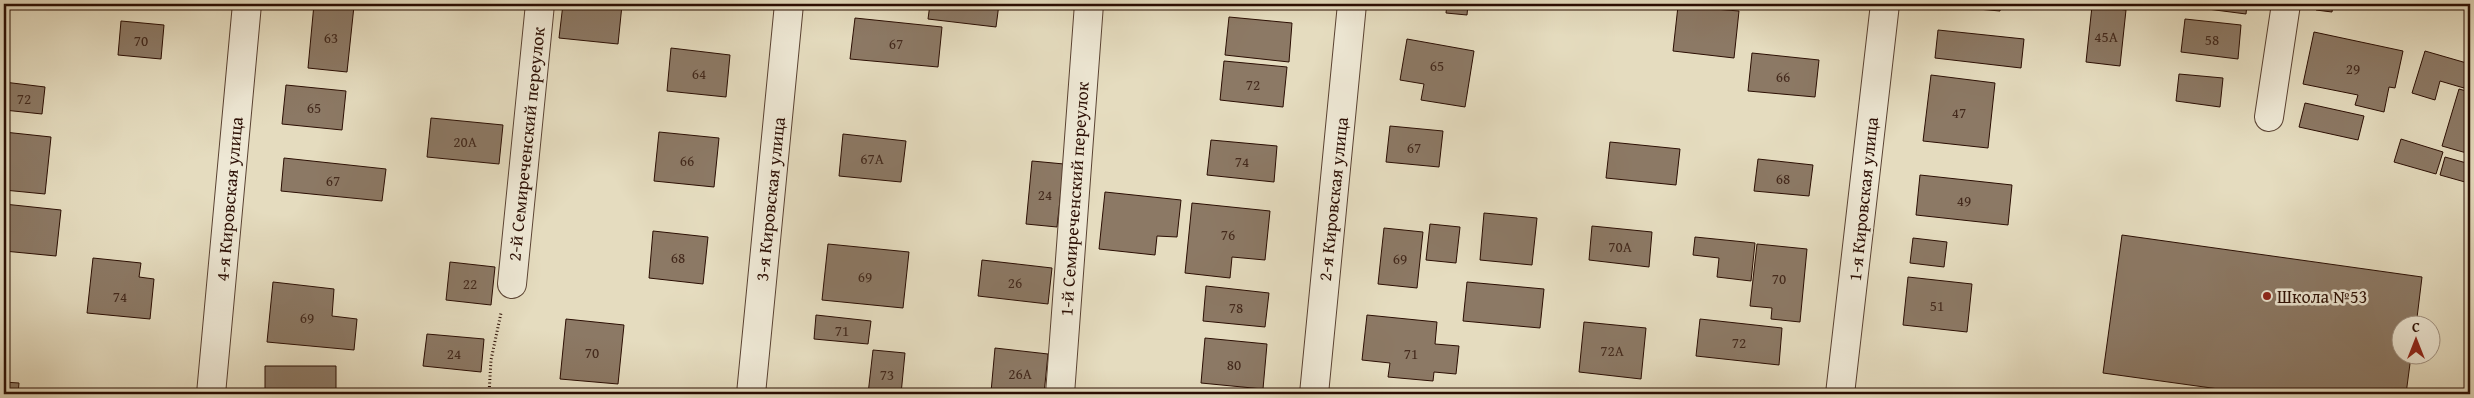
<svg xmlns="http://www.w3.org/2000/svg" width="2474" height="398" font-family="'Gentium Book Plus',serif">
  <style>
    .building { fill: #8c7965; stroke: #2b0e03 }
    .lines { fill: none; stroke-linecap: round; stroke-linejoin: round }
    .street-casing { stroke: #5a4232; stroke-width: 30 }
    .path { stroke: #2b0e03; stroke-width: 3; stroke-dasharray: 1 2.5; stroke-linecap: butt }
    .street { stroke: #eee8d5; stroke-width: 28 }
    .poi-dot { fill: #8f2418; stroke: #eee8d5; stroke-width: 2 }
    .labels { text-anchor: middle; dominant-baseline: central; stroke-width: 5; stroke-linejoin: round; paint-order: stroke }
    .number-label { font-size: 15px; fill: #43291c }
    .street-label { font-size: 18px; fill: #2b0e03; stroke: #eee8d5 }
    .poi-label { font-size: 18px; fill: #2b0e03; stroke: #eee8d5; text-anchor: start }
  </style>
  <rect width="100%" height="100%" fill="#e5dcbf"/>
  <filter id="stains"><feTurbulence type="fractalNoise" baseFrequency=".004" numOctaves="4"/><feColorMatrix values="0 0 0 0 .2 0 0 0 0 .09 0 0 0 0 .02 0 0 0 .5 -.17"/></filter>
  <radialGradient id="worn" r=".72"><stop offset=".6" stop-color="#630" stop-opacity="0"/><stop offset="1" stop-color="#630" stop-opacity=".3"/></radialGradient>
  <path class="building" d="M 314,4 L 354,6 L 347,72 L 308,68 Z
    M 563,4 L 622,5 L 618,44 L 559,38 Z
    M 930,4 L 999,4 L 996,27 L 928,19 Z
    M 1164,4 L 1203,4 L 1203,7 Z
    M 1447,4 L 1468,4 L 1467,15 L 1446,13 Z
    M 1944,4 L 2001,4 L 2000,11 L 1944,6 Z
    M 2192,4 L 2247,4 L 2246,14 L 2192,7 Z
    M 2317,4 L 2333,4 L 2332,12 L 2316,10 Z
    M 1678,6 L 1739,11 L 1734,58 L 1673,51 Z
    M 2092,6 L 2126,10 L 2120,66 L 2086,62 Z
    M 1229,17 L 1292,23 L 1289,62 L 1225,55 Z
    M 855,18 L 942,27 L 938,67 L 850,59 Z
    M 2185,19 L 2241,25 L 2238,59 L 2181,52 Z
    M 121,21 L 164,25 L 161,59 L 118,55 Z
    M 1938,30 L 2024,39 L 2021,68 L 1935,58 Z
    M 2314,32 L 2403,51 L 2395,88 L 2389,87 L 2384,112 L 2355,105 L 2358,95 L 2303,84 Z
    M 1407,39 L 1474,51 L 1465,107 L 1421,100 L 1424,84 L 1400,80 Z
    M 671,48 L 730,55 L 726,97 L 667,91 Z
    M 2425,51 L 2470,64 L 2464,88 L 2440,81 L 2435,100 L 2412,93 Z
    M 1752,53 L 1819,60 L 1815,97 L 1748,91 Z
    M 1224,61 L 1287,67 L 1283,107 L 1220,100 Z
    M 2179,74 L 2223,78 L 2220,107 L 2176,101 Z
    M 1931,75 L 1995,83 L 1988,148 L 1923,141 Z
    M 4,82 L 45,87 L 42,114 L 4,110 Z
    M 286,85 L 346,91 L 342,130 L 282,124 Z
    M 2459,89 L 2470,92 L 2470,154 L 2442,146 Z
    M 2305,103 L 2364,116 L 2358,140 L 2299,127 Z
    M 431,118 L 503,125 L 499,164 L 427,157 Z
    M 1390,126 L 1443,131 L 1439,167 L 1386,162 Z
    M 4,132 L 51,137 L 45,194 L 4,190 Z
    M 659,132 L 719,138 L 714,187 L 654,181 Z
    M 843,134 L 906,141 L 901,182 L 839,176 Z
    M 2401,139 L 2443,152 L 2436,174 L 2394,162 Z
    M 1211,140 L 1277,146 L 1274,182 L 1207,175 Z
    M 1610,142 L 1680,149 L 1676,185 L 1606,178 Z
    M 2445,157 L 2470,164 L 2465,182 L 2440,175 Z
    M 284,158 L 386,169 L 382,201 L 281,191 Z
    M 1758,159 L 1813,165 L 1809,196 L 1754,191 Z
    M 1032,161 L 1064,164 L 1057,227 L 1026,224 Z
    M 1920,175 L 2012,185 L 2008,225 L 1916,215 Z
    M 1105,192 L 1181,200 L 1177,237 L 1157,236 L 1155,255 L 1099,249 Z
    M 1192,203 L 1270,211 L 1265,260 L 1232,257 L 1230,278 L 1185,273 Z
    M 4,204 L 61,210 L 56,256 L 4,251 Z
    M 1484,213 L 1537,218 L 1532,265 L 1480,260 Z
    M 1430,224 L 1460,227 L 1456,263 L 1426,260 Z
    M 1592,226 L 1652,232 L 1649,267 L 1589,260 Z
    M 1384,228 L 1423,232 L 1417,288 L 1378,284 Z
    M 653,231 L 708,237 L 703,284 L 649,278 Z
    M 2122,235 L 2422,277 L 2416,326 L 2402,326 L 2402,356 L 2411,356 L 2406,394 L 2255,394 L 2103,373 Z
    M 1695,237 L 1755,243 L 1751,281 L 1717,277 L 1719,258 L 1693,255 Z
    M 1913,238 L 1947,242 L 1944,267 L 1910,263 Z
    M 828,244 L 909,252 L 903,308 L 822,300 Z
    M 1757,244 L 1807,249 L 1800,322 L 1771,319 L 1772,308 L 1750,306 Z
    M 93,258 L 141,263 L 139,277 L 154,279 L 150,319 L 87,313 Z
    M 982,260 L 1052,268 L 1048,304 L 978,296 Z
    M 450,262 L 495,267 L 491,305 L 446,300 Z
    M 1908,277 L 1972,284 L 1967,332 L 1903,325 Z
    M 273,282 L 334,289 L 332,316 L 357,319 L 354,350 L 267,342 Z
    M 1467,282 L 1544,289 L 1540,328 L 1463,321 Z
    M 1206,286 L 1269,293 L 1265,327 L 1203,321 Z
    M 816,315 L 871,321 L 868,344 L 814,339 Z
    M 1367,315 L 1437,322 L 1435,344 L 1459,346 L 1456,374 L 1434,372 L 1433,381 L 1388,377 L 1390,363 L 1362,360 Z
    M 566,319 L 624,325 L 618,384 L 560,379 Z
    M 1700,319 L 1782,328 L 1779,365 L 1696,356 Z
    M 1584,322 L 1646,328 L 1641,379 L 1579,372 Z
    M 427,334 L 484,339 L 481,372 L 423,366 Z
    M 1205,338 L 1267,344 L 1263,389 L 1201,383 Z
    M 995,348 L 1048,354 L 1044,394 L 991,392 Z
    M 873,350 L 905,353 L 901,394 L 868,394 Z
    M 265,366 L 336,366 L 336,394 L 265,394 Z
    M 4,382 L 19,383 L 18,394 L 4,394 Z"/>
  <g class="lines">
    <defs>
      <path id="street" d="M 2269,117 L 2286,4
        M 512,284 L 540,4
        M 211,394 L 247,4
        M 751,394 L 789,4
        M 1060,394 L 1089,4
        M 1314,394 L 1352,4
        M 1840,394 L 1885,4"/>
    </defs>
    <use href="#street" class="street-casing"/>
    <path class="path" d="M 489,394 L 491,360 L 501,313"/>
    <use href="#street" class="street"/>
  </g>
  <circle class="poi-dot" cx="2267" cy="296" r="5"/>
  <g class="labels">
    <g class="number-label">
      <text x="2106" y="36">45А</text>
      <text x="331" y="37">63</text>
      <text x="2212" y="39">58</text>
      <text x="141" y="40">70</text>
      <text x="896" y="43">67</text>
      <text x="1437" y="65">65</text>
      <text x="2353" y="68">29</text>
      <text x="699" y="73">64</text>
      <text x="1783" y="76">66</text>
      <text x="1253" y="84">72</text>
      <text x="24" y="98">72</text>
      <text x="314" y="107">65</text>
      <text x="1959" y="112">47</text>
      <text x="465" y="141">20А</text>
      <text x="1414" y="147">67</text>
      <text x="872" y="158">67А</text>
      <text x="687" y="160">66</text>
      <text x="1242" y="161">74</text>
      <text x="1783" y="178">68</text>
      <text x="333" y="180">67</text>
      <text x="1045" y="194">24</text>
      <text x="1964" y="200">49</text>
      <text x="1228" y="234">76</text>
      <text x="1620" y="246">70А</text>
      <text x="678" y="257">68</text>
      <text x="1400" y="258">69</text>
      <text x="865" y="276">69</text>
      <text x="1779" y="278">70</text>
      <text x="1015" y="282">26</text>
      <text x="470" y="283">22</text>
      <text x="120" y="296">74</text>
      <text x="1937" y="305">51</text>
      <text x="1236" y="307">78</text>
      <text x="307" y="317">69</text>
      <text x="842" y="330">71</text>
      <text x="1739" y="342">72</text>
      <text x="1612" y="350">72А</text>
      <text x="592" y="352">70</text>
      <text x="454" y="353">24</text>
      <text x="1411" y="353">71</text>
      <text x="1234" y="364">80</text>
      <text x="1020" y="373">26А</text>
      <text x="887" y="374">73</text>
    </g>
    <g class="street-label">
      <text transform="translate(526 144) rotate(-84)">2-й Семиреченский переулок</text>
      <text transform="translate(229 199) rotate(-85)">4-я Кировская улица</text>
      <text transform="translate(770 199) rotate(-84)">3-я Кировская улица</text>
      <text transform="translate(1074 199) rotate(-86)">1-й Семиреченский переулок</text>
      <text transform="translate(1333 199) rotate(-84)">2-я Кировская улица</text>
      <text transform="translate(1863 199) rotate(-84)">1-я Кировская улица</text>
    </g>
    <g class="poi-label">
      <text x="2277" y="296">Школа №53</text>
    </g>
  </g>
  <rect width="2474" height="398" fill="none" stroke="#e5dcbf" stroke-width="20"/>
  <rect x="5" y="5" width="2464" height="388" fill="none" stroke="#2b0e03" stroke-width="2.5"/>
  <rect x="10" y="10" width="2454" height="378" fill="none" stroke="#2b0e03"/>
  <g transform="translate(2416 340)"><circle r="24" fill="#eee8d5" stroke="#a09181"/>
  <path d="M0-4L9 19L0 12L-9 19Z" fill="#8f2418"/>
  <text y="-8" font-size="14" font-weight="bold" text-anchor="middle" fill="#2b0e03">С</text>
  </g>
  <rect width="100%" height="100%" filter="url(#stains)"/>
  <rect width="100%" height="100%" fill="url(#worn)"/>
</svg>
